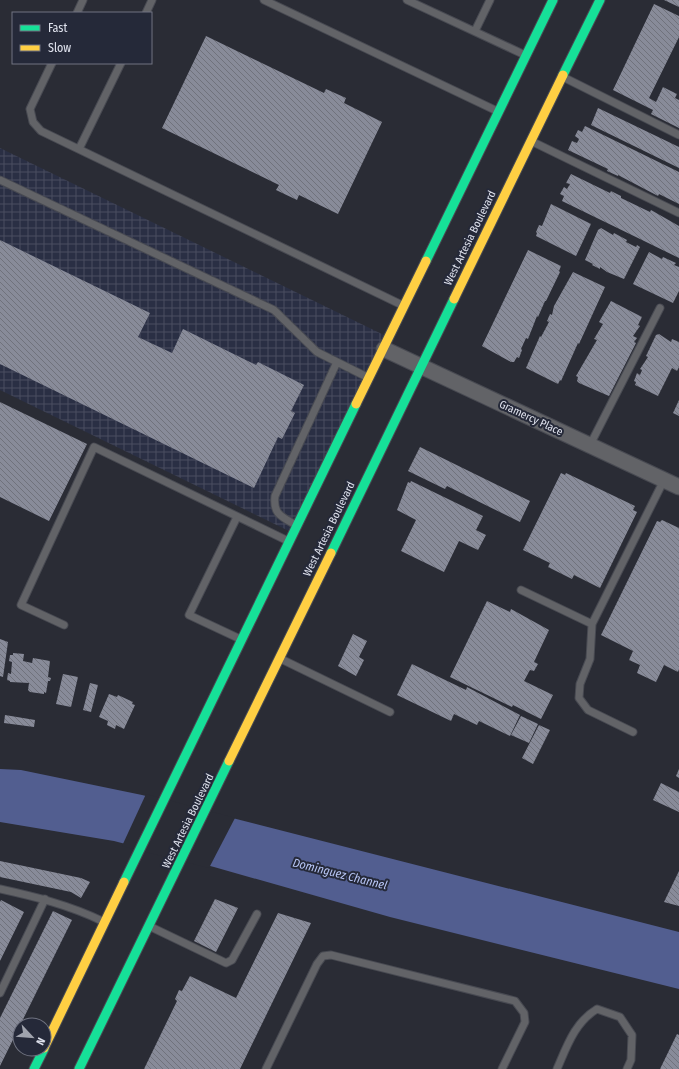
<svg xmlns="http://www.w3.org/2000/svg" width="679" height="1069" font-family="'Fira Sans Condensed',sans-serif">
  <style>
    .industrial { fill: url(#industrial-grid) }
    .water { fill: #525e90 }
    .pier { fill: #2a2c35 }
    .building { fill: url(#building-back-hatch) }
    .lines { fill: none; stroke-linecap: round; stroke-linejoin: round }
    .lane-casing { stroke: #484a52; stroke-width: 9 }
    .street-casing { stroke: #484a52; stroke-width: 17 }
    .fast-casing { stroke: #484a52; stroke-width: 11 }
    .slow-casing { stroke: #484a52; stroke-width: 11 }
    .lane { stroke: #626367; stroke-width: 7 }
    .street { stroke: #626367; stroke-width: 15 }
    .fast { stroke: #16e098; stroke-width: 9 }
    .slow { stroke: #ffcf43; stroke-width: 9 }
    .labels { text-anchor: middle; dominant-baseline: central; stroke-width: 4; stroke-linejoin: round; paint-order: stroke }
    .street-label { font-size: 11px; fill: #e0e3ee; stroke: #252939 }
    .water-label { font-size: 12px; font-style: italic; fill: #b8c6f6; stroke: #252939 }
  </style>
  <defs>
    <pattern id="industrial-grid" width="8" height="8" patternUnits="userSpaceOnUse"><rect width="8" height="8" fill="#2a2f44"/><path d="M0 4h8M4 0v8" fill="none" stroke="#494d5f"/></pattern>
    <pattern id="building-back-hatch" width="6" height="6" patternUnits="userSpaceOnUse"><rect width="6" height="6" fill="#888b99"/><path d="M-1 5l2 2M0 0l6 6M5-1l2 2" fill="none" stroke="#70727c"/></pattern>
  </defs>
  <rect width="100%" height="100%" fill="#2a2c35"/>
  <path class="industrial" d="M 0,148 L 386,336 L 289,531 L 0,390 Z"/>
  <path class="water" d="M 0,769 L 21,770 L 142,795 L 679,932 L 679,989 L 390,917 L 214,867 L 114,841 L 0,822 Z"/>
  <path class="pier" d="M 146,794 L 235,818 L 209,868 L 122,846 Z"/>
  <path class="building" d="M 664,0 L 679,0 L 679,7 Z
    M 654,4 L 679,16 L 679,37 L 649,98 L 656,102 L 663,87 L 677,94 L 675,98 L 679,100 L 679,128 L 651,114 L 653,110 L 613,90 Z
    M 206,36 L 324,93 L 326,89 L 346,98 L 344,103 L 382,122 L 338,214 L 299,195 L 297,200 L 276,190 L 279,185 L 162,128 Z
    M 598,108 L 679,147 L 679,168 L 591,125 Z
    M 585,126 L 679,172 L 679,204 L 659,194 L 658,196 L 618,175 L 618,176 L 607,171 L 608,169 L 568,150 L 572,141 L 577,143 L 579,139 L 575,136 L 578,130 L 582,132 Z
    M 571,174 L 610,193 L 611,191 L 621,196 L 621,198 L 650,212 L 651,210 L 679,226 L 679,258 L 562,201 L 564,196 L 560,194 L 564,187 L 567,189 L 570,184 L 566,183 Z
    M 551,204 L 591,224 L 576,256 L 536,236 L 537,233 L 536,232 L 539,225 L 542,226 Z
    M 601,228 L 613,235 L 614,233 L 627,240 L 626,242 L 636,247 L 637,245 L 640,247 L 624,279 L 607,272 L 600,267 L 600,269 L 592,265 L 593,264 L 585,260 L 598,230 Z
    M 0,240 L 150,313 L 138,337 L 172,353 L 183,329 L 256,365 L 258,362 L 304,385 L 291,411 L 295,413 L 282,439 L 278,437 L 254,488 L 0,364 Z
    M 528,250 L 561,266 L 559,271 L 560,272 L 546,301 L 545,301 L 538,317 L 537,316 L 528,339 L 526,338 L 521,349 L 522,350 L 519,358 L 517,357 L 514,362 L 511,362 L 482,346 Z
    M 649,252 L 662,259 L 663,257 L 676,263 L 674,265 L 679,267 L 679,291 L 673,303 L 633,284 Z
    M 573,272 L 605,287 L 579,344 L 578,343 L 561,381 L 560,380 L 558,384 L 526,368 L 540,336 L 541,337 L 549,322 L 547,321 L 550,314 L 552,315 L 554,306 Z
    M 611,301 L 642,317 L 638,325 L 640,326 L 633,336 L 637,338 L 634,342 L 636,343 L 609,396 L 579,383 L 577,381 L 578,377 L 576,376 L 597,340 L 594,339 L 603,324 L 599,322 Z
    M 659,334 L 671,342 L 672,339 L 679,342 L 679,367 L 677,371 L 672,368 L 658,396 L 635,385 L 636,382 L 634,381 L 637,373 L 640,375 L 642,370 L 640,369 L 648,357 L 646,356 L 656,335 Z
    M 679,400 L 679,416 L 673,413 Z
    M 0,402 L 87,444 L 49,521 L 0,497 Z
    M 420,447 L 530,501 L 520,522 L 447,486 L 445,489 L 408,471 Z
    M 561,473 L 565,475 L 566,473 L 635,506 L 633,510 L 637,512 L 600,588 L 574,575 L 572,579 L 548,567 L 550,563 L 523,550 Z
    M 411,481 L 483,516 L 476,530 L 486,535 L 478,550 L 459,541 L 444,572 L 401,551 L 416,520 L 397,510 L 408,482 L 410,483 Z
    M 662,520 L 679,528 L 679,669 L 678,672 L 664,665 L 656,682 L 637,673 L 640,665 L 629,660 L 633,651 L 601,635 L 657,521 L 660,522 Z
    M 487,601 L 510,612 L 511,609 L 549,630 L 534,662 L 538,664 L 534,671 L 530,670 L 524,681 L 553,695 L 541,719 L 513,705 L 512,707 L 450,677 Z
    M 353,634 L 367,641 L 359,657 L 364,660 L 356,676 L 338,666 Z
    M 0,639 L 8,642 L 3,677 L 0,676 Z
    M 13,653 L 24,654 L 23,661 L 32,663 L 33,658 L 50,661 L 48,677 L 51,678 L 50,681 L 48,681 L 46,693 L 44,692 L 44,694 L 30,692 L 28,690 L 29,683 L 10,682 L 10,681 L 7,680 L 8,673 L 11,674 L 12,662 L 9,661 L 10,655 L 13,655 Z
    M 412,664 L 466,690 L 467,687 L 520,715 L 510,736 L 479,721 L 477,725 L 454,714 L 451,721 L 397,695 Z
    M 63,674 L 78,677 L 71,707 L 56,704 Z
    M 90,683 L 98,685 L 91,712 L 83,710 Z
    M 109,694 L 117,697 L 118,695 L 133,702 L 132,704 L 135,705 L 124,729 L 116,725 L 115,729 L 107,725 L 108,721 L 99,717 Z
    M 5,715 L 35,720 L 34,727 L 4,723 Z
    M 521,716 L 538,724 L 529,743 L 511,735 Z
    M 539,725 L 550,730 L 533,764 L 522,758 Z
    M 679,769 L 679,778 L 676,776 Z
    M 661,783 L 679,792 L 679,812 L 653,800 Z
    M 0,861 L 81,878 L 90,882 L 81,898 L 71,892 L 0,877 Z
    M 679,871 L 679,906 L 664,902 Z
    M 215,899 L 238,908 L 216,952 L 194,941 Z
    M 1,900 L 24,912 L 0,961 L 0,902 Z
    M 53,911 L 72,920 L 0,1066 L 0,1018 Z
    M 278,913 L 311,923 L 240,1069 L 144,1069 L 177,1001 L 175,999 L 179,990 L 182,991 L 190,976 L 236,998 Z
    M 677,1034 L 679,1035 L 679,1069 L 660,1069 Z"/>
  <g class="lines">
    <defs>
      <path id="lane" d="M 264,0 L 497,111
        M 407,0 L 525,55
        M 77,13 L 83,0
        M 146,13 L 152,0
        M 475,31 L 490,0
        M 52,63 L 30,109 L 33,122 L 41,131 L 402,305
        M 565,78 L 679,135
        M 533,142 L 679,213
        M 79,149 L 121,63
        M 0,180 L 274,310 L 317,352 L 367,377
        M 590,445 L 660,308
        M 237,517 L 189,615 L 238,638
        M 294,524 C 280,516 273,513 275,496 L 337,362
        M 521,590 L 592,624 L 664,480
        M 592,624 L 590,659 L 580,684 L 579,698 L 588,710 L 633,732
        M 64,625 L 21,605 L 94,447 L 286,540
        M 281,659 L 390,712
        M 0,889 C 36,897 69,905 102,921
        M 151,927 L 226,963 L 232,960 L 257,914
        M 0,993 L 45,899
        M 266,1069 L 317,964 L 323,956 L 331,955 L 515,1001 L 524,1013 L 525,1022 L 502,1069
        M 557,1069 C 567,1046 575,1022 597,1009 L 620,1017 L 632,1035 L 631,1060 L 627,1069"/>
      <path id="street" d="M 384,349 L 679,487"/>
      <path id="fast" d="M 563,75 L 600,0
        M 426,261 L 553,0
        M 331,553 L 454,299
        M 124,882 L 356,404
        M 34,1069 L 44,1049
        M 79,1069 L 229,761"/>
      <path id="slow" d="M 454,299 L 563,75
        M 356,404 L 426,261
        M 229,761 L 331,553
        M 44,1048 L 124,882"/>
    </defs>
    <use href="#lane" class="lane-casing"/>
    <use href="#street" class="street-casing"/>
    <use href="#fast" class="fast-casing"/>
    <use href="#slow" class="slow-casing"/>
    <use href="#lane" class="lane"/>
    <use href="#street" class="street"/>
    <use href="#fast" class="fast"/>
    <use href="#slow" class="slow"/>
  </g>
  <g class="labels">
    <g class="street-label">
      <text transform="translate(470 238) rotate(-64)">West Artesia Boulevard</text>
      <text transform="translate(531 418) rotate(25)">Gramercy Place</text>
      <text transform="translate(329 529) rotate(-64)">West Artesia Boulevard</text>
      <text transform="translate(188 821) rotate(-64)">West Artesia Boulevard</text>
    </g>
    <g class="water-label">
      <text transform="translate(340 874) rotate(14)">Dominguez Channel</text>
    </g>
  </g>
  <rect x="12" y="12" width="140" height="52" fill="#252939" stroke="#707381"/>
  <rect x="20" y="25" width="20" height="6" fill="#16e098" stroke="#707381"/>
  <text x="48" y="32" font-size="12" fill="#e0e3ee">Fast</text>
  <rect x="20" y="45" width="20" height="6" fill="#ffcf43" stroke="#707381"/>
  <text x="48" y="52" font-size="12" fill="#e0e3ee">Slow</text>
  <g transform="translate(32 1037) rotate(116)"><circle r="19" fill="#252939" stroke="#707381"/>
  <path d="M0-3L7 15L0 10L-7 15Z" fill="#a0a3ad"/>
  <text y="-6" font-size="11" font-weight="bold" text-anchor="middle" fill="#e0e3ee">N</text>
  </g>
</svg>
